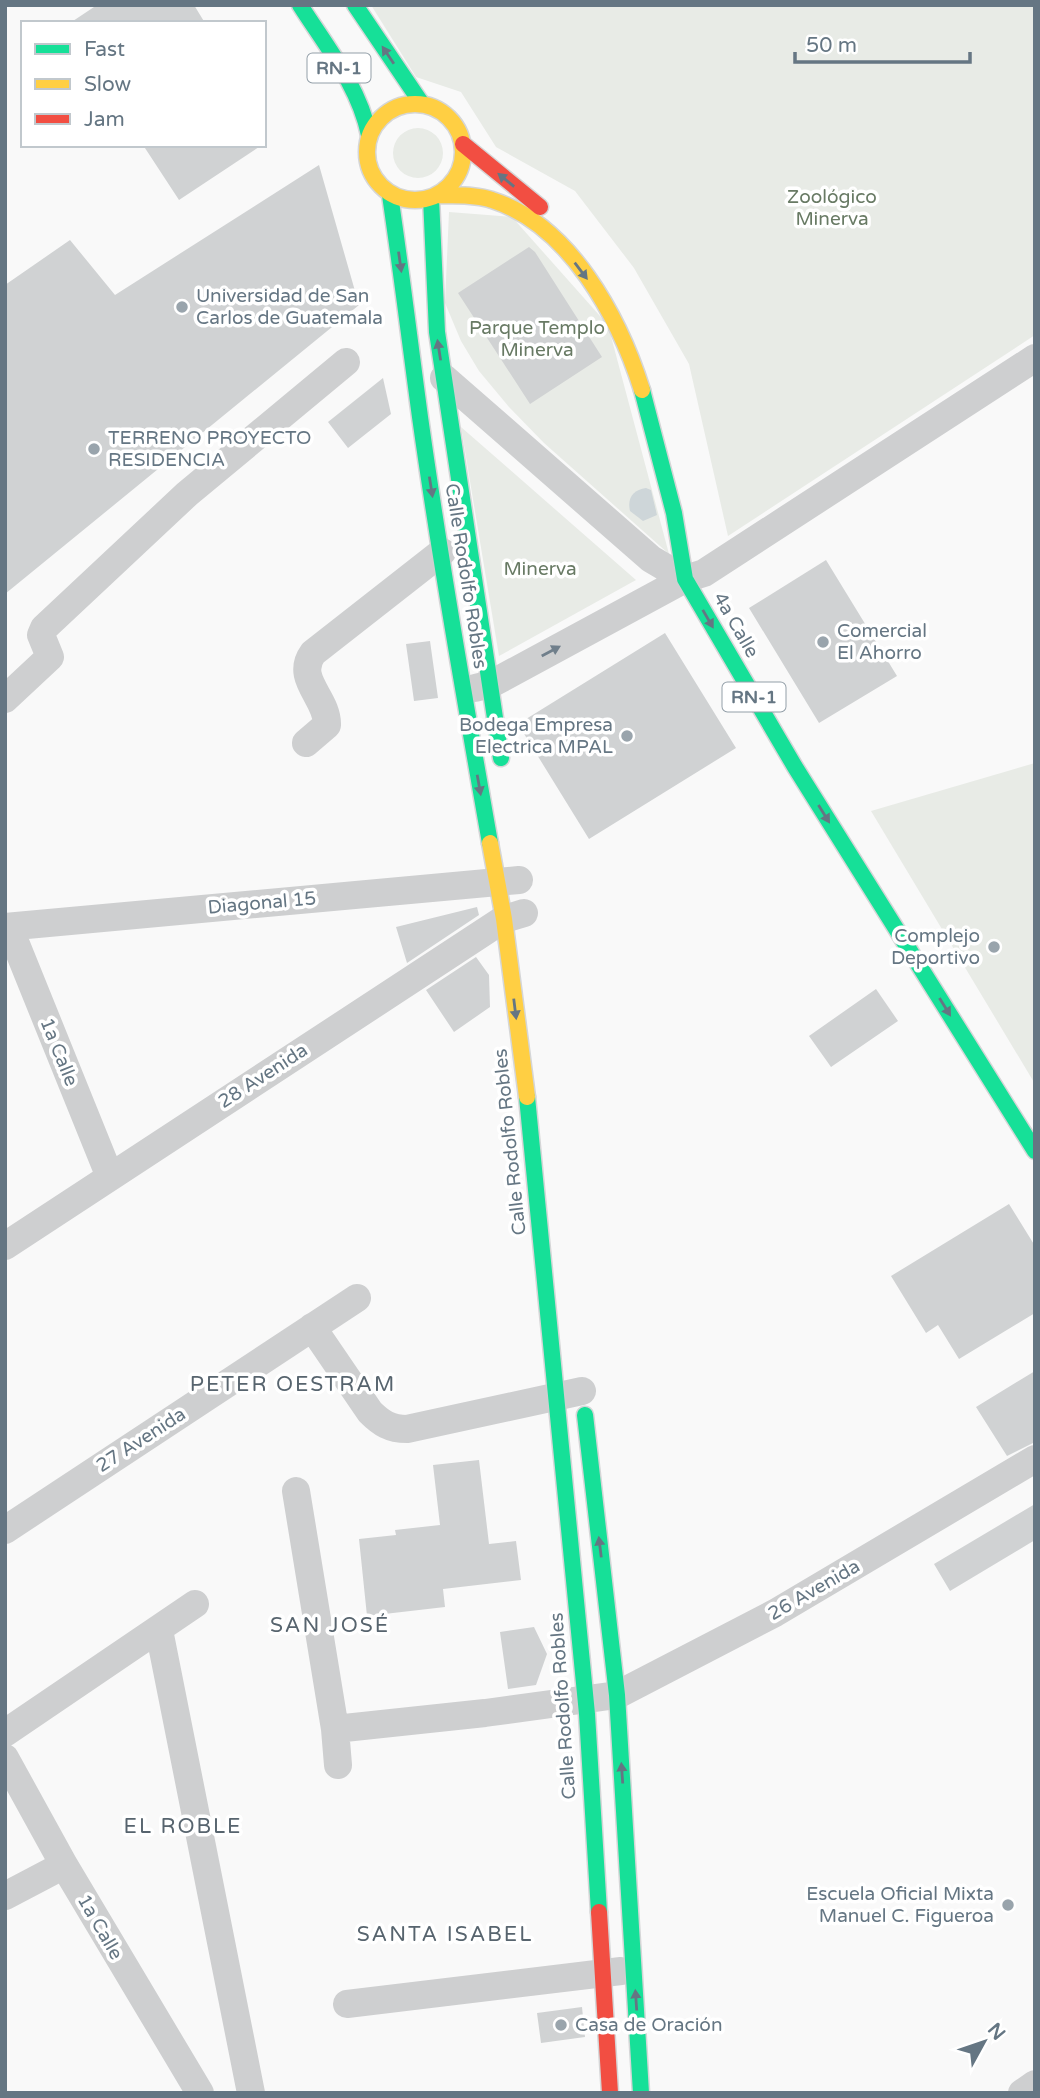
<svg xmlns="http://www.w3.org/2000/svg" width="1040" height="2098" font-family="'Varela Round',sans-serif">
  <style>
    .green { fill: #e8ebe6 }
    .water { fill: #ced6d9 }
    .building { fill: #d0d2d3 }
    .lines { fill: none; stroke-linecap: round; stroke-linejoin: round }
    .fast-casing { stroke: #d5d6d7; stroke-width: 19 }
    .slow-casing { stroke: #d5d6d7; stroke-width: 19 }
    .jam-casing { stroke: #d5d6d7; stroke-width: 19 }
    .street { stroke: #cecfd0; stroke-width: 28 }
    .fast { stroke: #16e098; stroke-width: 16 }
    .slow { stroke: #ffcf43; stroke-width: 16 }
    .jam { stroke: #f24e42; stroke-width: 16 }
    .oneway { fill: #657683 }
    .oneway2 { fill: #707f8b }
    .poi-dot { fill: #99a4ac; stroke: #fff; stroke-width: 2.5 }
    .labels { text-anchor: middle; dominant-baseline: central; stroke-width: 7; stroke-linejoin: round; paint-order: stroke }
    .shield { fill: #fff; stroke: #939fa8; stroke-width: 2 }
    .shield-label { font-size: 18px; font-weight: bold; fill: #657683 }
    .park-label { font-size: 19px; fill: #687a64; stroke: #fff }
    .poi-label { font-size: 19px; fill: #657683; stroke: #fff; text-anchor: start }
    .street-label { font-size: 19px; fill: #657683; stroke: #fff }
    .neighbourhood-label { font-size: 21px; letter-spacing: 2px; fill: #57646e; stroke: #fff }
  </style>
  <rect width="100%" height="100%" fill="#f9f9f9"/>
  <path class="green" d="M 371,5 L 1035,5 L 1035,335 L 728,536 L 689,364 L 634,268 L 575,191 L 496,147 L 461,92 L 416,77 Z
    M393 153a25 25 0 1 1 50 0a25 25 0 1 1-50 0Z
    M 449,212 L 512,217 L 608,325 L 669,554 L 544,443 L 509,407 L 479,371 L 461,341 L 445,303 Z
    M 461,427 L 636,580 L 499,656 Z
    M 1035,763 L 1035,1084 L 871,811 Z"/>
  <path class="water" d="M 646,488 L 651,490 L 657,515 L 643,521 L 630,511 C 627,498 633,490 646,488 Z"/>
  <path class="building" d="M 97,5 L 194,5 L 205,23 L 70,23 Z
    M 143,145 L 262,145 L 179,200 Z
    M 319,165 L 359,305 L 5,594 L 5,285 L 70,240 L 115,295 Z
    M 529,247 L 535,252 L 602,357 L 530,404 L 458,293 Z
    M 383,378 L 391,414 L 348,448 L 328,422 Z
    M 826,560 L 897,676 L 819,723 L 749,608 Z
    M 665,633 L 736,748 L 589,839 L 518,724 Z
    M 430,641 L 438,698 L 414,701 L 406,644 Z
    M 477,907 L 479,915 L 407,963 L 396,927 Z
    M 476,957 L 489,975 L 490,1007 L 454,1032 L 426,990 Z
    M 876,989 L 898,1021 L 831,1067 L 809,1036 Z
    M 1009,1204 L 1035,1246 L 1035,1313 L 959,1359 L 938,1325 L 926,1333 L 891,1276 Z
    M 1035,1371 L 1035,1442 L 1007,1456 L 976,1407 Z
    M 479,1460 L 489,1544 L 516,1541 L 521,1580 L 443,1589 L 445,1607 L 367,1616 L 359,1539 L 396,1535 L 395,1530 L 440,1525 L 433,1465 Z
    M 1035,1504 L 1035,1540 L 950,1591 L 934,1564 Z
    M 534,1627 L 547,1654 L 536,1685 L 508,1689 L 500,1632 Z
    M 582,2007 L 585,2037 L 541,2043 L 537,2013 Z"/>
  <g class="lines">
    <defs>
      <path id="fast" d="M 300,5 C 326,46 359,86 369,135
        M 355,5 L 422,104
        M 390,195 C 401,269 410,343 420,417 C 440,559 465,701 490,843
        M 431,198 L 437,332 L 501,758
        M 642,390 L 674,513 L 685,579 L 795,767 L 1035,1151
        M 527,1097 L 587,1714 L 599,1912
        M 585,1415 L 617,1695 L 641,2093"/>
      <path id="slow" d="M367 152a48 48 0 1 1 96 0a48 48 0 1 1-96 0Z
        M 438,195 C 456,196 475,194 492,200 C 570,225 619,317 642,390
        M 490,843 L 504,919 L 527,1097"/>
      <path id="jam" d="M 463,144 L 540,207
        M 599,1912 L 610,2093"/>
    </defs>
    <use href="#fast" class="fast-casing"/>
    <use href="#slow" class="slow-casing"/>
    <use href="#jam" class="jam-casing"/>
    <path class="street" d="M 444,378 L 651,559 L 685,579
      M 475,688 L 491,684 L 685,579 L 704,573 L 1035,358
      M 5,699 L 50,657 L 41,635 L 44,628 L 187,494 L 346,362
      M 306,743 L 327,725 C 328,698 294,679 313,653 L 442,552
      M 5,927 L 519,880
      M 9,927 L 110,1177
      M 5,1246 L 504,919 L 524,913
      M 312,1327 L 370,1412 C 381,1423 390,1429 407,1429 L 582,1391
      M 296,1491 L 335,1729 L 338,1765
      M 5,1530 L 357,1298
      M 159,1630 L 251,2093
      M 335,1729 L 485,1713 L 617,1695 L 775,1613 L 1035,1459
      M 5,1733 L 195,1604
      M 5,1758 L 64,1865 L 200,2093
      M 5,1896 L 64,1865
      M 347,2004 L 621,1971
      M 1022,2093 L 1035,2084"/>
    <use href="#fast" class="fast"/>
    <use href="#slow" class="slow"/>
    <use href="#jam" class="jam"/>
  </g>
  <defs><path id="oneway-solid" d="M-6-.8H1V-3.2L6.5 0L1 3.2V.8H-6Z" transform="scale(1.75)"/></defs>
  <g class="oneway">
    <use href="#oneway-solid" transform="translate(388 55) rotate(-124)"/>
    <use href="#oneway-solid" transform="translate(506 180) rotate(-141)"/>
    <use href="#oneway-solid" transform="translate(400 262) rotate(82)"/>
    <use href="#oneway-solid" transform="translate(581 271) rotate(53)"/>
    <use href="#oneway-solid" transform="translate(439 350) rotate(-99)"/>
    <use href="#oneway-solid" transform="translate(431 487) rotate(81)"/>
    <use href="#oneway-solid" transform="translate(708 619) rotate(60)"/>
    <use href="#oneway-solid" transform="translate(479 785) rotate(80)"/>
    <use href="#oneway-solid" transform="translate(824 814) rotate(58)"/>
    <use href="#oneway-solid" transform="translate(945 1007) rotate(58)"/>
    <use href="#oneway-solid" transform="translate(515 1009) rotate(83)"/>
    <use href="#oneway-solid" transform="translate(600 1547) rotate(-97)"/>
    <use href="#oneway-solid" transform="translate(622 1773) rotate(-94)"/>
    <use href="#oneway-solid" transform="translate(636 2000) rotate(-94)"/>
  </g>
  <use class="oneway2" href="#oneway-solid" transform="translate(551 651) rotate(-28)"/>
  <g class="poi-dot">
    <circle cx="182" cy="307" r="7"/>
    <circle cx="94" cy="449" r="7"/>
    <circle cx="823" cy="642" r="7"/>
    <circle cx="627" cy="736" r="7"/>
    <circle cx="994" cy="947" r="7"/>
    <circle cx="1008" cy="1905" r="7"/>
    <circle cx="561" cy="2025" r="7"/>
  </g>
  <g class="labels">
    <g class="shield">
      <rect x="307.5" y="53.5" width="63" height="29" rx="5"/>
      <rect x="722.5" y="682.5" width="63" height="29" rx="5"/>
    </g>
    <g class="shield-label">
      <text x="339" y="68">RN-1</text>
      <text x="754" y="697">RN-1</text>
    </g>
    <g class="park-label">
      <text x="832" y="197">Zoológico<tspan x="832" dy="22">Minerva</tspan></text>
      <text x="537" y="328">Parque Templo<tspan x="537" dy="22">Minerva</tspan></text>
      <text x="540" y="569">Minerva</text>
    </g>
    <g class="poi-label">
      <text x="196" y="296">Universidad de San<tspan x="196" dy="22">Carlos de Guatemala</tspan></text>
      <text x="108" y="438">TERRENO PROYECTO<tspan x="108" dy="22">RESIDENCIA</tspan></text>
      <text x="837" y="631">Comercial<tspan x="837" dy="22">El Ahorro</tspan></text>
      <text x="613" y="725" text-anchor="end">Bodega Empresa<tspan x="613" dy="22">Electrica MPAL</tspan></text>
      <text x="980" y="936" text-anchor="end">Complejo<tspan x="980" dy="22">Deportivo</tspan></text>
      <text x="994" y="1894" text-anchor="end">Escuela Oficial Mixta<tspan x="994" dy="22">Manuel C. Figueroa</tspan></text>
      <text x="575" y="2025">Casa de Oración</text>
    </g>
    <g class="street-label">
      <text transform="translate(466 576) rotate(81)">Calle Rodolfo Robles</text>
      <text transform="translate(736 625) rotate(60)">4a Calle</text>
      <text transform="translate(262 903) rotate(-5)">Diagonal 15</text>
      <text transform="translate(59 1052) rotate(68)">1a Calle</text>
      <text transform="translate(263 1076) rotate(-33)">28 Avenida</text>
      <text transform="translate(510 1142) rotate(-96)">Calle Rodolfo Robles</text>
      <text transform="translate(141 1440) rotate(-33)">27 Avenida</text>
      <text transform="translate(814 1590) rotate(-30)">26 Avenida</text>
      <text transform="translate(563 1706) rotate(-94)">Calle Rodolfo Robles</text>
      <text transform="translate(100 1927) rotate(60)">1a Calle</text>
    </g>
    <g class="neighbourhood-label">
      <text x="293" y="1384">PETER OESTRAM</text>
      <text x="330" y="1625">SAN JOSÉ</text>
      <text x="183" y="1826">EL ROBLE</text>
      <text x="445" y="1934">SANTA ISABEL</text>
    </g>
  </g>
  <rect width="1040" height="2098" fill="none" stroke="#657683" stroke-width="14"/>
  <rect x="21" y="21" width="245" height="126" fill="#ffffff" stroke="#c1c8cd" stroke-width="2"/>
  <rect x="35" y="44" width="35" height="10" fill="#16e098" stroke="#c1c8cd" stroke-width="2"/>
  <text x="84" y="56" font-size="21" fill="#657683">Fast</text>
  <rect x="35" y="79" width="35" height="10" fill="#ffcf43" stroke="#c1c8cd" stroke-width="2"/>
  <text x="84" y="91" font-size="21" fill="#657683">Slow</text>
  <rect x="35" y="114" width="35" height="10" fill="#f24e42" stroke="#c1c8cd" stroke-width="2"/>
  <text x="84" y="126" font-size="21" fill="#657683">Jam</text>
  <g transform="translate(984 2042) rotate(50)" stroke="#ffffff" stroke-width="5" paint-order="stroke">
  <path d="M0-5L12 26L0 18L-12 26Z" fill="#657683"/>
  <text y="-10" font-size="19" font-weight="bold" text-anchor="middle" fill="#657683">N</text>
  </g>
  <path d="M795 52v10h175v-10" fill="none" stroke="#657683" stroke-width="3.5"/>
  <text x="806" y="52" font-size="21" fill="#657683" stroke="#ffffff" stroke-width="5" paint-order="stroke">50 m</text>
</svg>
